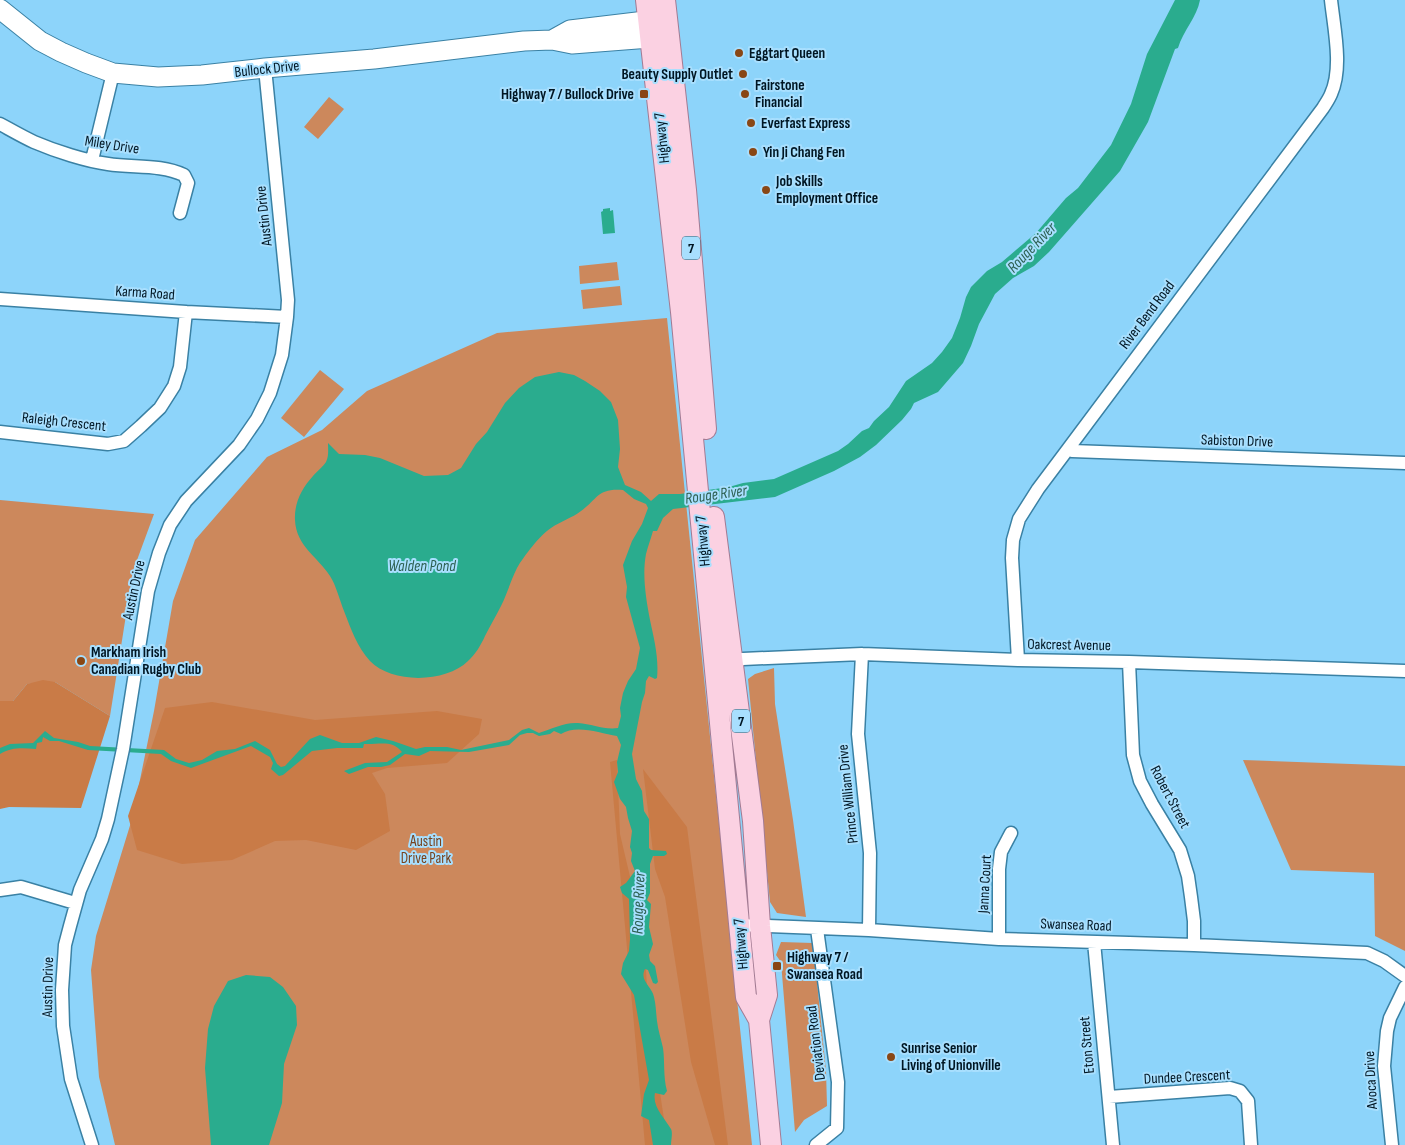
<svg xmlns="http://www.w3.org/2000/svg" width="1405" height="1145" font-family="'Sofia Sans Condensed',sans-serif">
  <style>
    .green { fill: #cc885c }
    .forest { fill: #c97b47 }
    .water { fill: #2aac8e }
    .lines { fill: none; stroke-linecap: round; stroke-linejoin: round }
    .street-casing { stroke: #3a81a4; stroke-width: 15 }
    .secondary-casing { stroke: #3a81a4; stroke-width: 21 }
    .primary-casing { stroke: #a27b93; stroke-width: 22 }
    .street { stroke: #fff; stroke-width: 12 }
    .secondary { stroke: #fff; stroke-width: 19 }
    .primary { stroke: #fbd1e2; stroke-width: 20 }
    .poi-dot { fill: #894715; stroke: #a8dffe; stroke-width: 2 }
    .labels { text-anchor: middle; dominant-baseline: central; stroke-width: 4; stroke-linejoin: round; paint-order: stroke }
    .shield { fill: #a8dffe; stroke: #325265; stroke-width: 1 }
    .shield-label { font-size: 14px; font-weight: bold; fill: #001623 }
    .poi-label { font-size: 15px; font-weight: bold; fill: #001623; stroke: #a8dffe; text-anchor: start }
    .street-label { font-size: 15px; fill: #001623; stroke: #a8dffe }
    .park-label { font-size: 15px; fill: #77421d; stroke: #a8dffe }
    .water-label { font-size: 16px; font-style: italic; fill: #2e6052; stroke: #a8dffe }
  </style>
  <rect width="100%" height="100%" fill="#8dd4fa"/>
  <path class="green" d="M 329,97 L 344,109 L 318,139 L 304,127 Z
    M 617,262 L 619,280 L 580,284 L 579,266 Z
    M 620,286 L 622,305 L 583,309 L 581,290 Z
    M 667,318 L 752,1145 L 115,1145 L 99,1077 L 91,970 L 96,936 L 132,819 L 154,711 L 173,601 L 195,540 L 267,457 L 322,430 L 367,391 L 497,333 Z
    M 320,370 L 344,389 L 304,437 L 281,418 Z
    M 0,500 L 154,514 L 133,571 L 110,716 L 55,682 L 27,684 L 13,701 L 0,701 Z
    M 774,668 L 775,704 L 793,820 L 806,917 L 777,913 L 770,902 L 748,679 L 755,674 Z
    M 1243,760 L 1405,766 L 1405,951 L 1375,936 L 1374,873 L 1291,870 Z
    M 781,942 L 813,943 L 826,1071 L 827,1106 L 804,1120 L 795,1132 L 781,962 L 776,955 Z"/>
  <path class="forest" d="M 43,680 L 55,682 L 110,716 L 81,808 L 9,807 L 0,809 L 0,701 L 13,701 L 27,684 Z
    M 212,702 L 315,720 L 437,711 L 482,719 L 479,734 L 447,763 L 387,768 L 372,773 L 385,794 L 390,831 L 356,850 L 306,840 L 275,841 L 232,860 L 182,864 L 137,850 L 128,816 L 165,708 Z
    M 617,760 L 620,834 L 644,936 L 649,1021 L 668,1145 L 645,1145 L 610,762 Z
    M 643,769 L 687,827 L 728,1145 L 715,1145 L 691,1062 L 665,897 L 655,869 Z"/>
  <path class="water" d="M 1175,0 L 1200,0 C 1197,17 1183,31 1178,48 L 1175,49 L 1148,122 L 1120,171 L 1049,252 L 1034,266 L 1013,278 L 995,294 L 979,324 L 971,346 L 963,363 L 938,392 L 914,403 L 911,409 L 902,420 L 876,445 L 860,457 L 834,471 L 775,497 L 673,509 L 663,518 L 657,531 L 653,531 C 651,538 648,546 646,554 C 642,575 646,599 650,620 C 654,639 659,658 657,678 L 655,679 L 649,676 L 646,681 L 645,693 L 642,702 L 632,754 L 636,779 L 642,791 L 644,811 L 649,819 L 649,848 L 651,850 L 666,851 L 667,854 L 664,856 L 653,856 L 650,864 L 650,893 L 647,900 L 651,904 L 649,927 L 653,944 L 649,955 L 650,961 L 655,966 L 658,982 L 656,984 L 653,983 L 648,970 L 645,969 C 639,981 652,986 654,997 C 656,1005 656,1013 657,1021 C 658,1030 661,1039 663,1048 C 665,1062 663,1076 667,1091 L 664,1095 L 655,1093 C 652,1107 665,1118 671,1129 C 673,1133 671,1140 671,1145 L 653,1145 L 649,1120 L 641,1116 L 644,1094 L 649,1080 L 634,995 L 621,974 L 623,963 L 629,951 L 630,939 L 629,899 L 622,893 L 620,887 L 626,883 L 635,871 L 631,861 L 632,853 L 630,847 L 632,831 L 628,818 L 626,807 L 620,799 L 614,782 L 618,772 L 617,762 L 621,745 L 617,736 C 600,733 576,724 561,734 L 554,731 L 550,734 L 539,736 L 533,733 L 527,733 L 520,735 L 509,745 L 469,752 L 430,751 L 419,756 L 405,754 L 390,765 L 381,767 L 368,767 L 349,774 L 344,771 L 365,763 L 387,762 L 402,752 C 392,739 378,745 364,744 L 363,748 L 337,748 L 312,751 L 283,775 L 279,776 L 271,769 L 273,763 L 270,757 L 251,746 L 191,768 L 171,761 L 161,754 L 88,750 L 59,741 L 50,741 L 43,737 L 42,742 L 37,743 L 36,749 C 23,748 11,747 0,754 L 0,748 L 10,744 L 33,743 L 45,731 L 54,738 L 78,742 L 90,746 L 164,750 L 176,759 L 189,763 L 202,760 L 217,751 L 235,749 L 255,741 L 270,750 L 277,764 L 281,767 L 285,766 L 310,739 L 320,735 L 342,743 L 359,743 L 376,737 L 393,741 L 416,749 L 425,747 L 447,747 L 461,750 L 509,740 L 522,730 L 529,728 L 539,733 C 551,729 565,722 578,723 C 592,724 604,730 618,728 L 621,716 L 620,708 L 623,693 L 628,681 L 636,669 L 640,648 L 626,597 L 627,587 L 623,565 L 632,541 L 642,524 L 648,508 L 646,504 L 634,499 L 623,490 C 597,488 598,499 581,511 C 572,518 561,521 551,528 C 540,535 524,556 517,568 C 511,580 507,594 501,606 C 496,616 490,626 485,636 C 481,645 475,655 468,661 C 446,683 392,684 370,661 C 357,647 351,629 344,611 C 340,601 336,585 330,576 C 318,557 296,546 295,520 C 294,503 302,488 313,476 C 317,471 323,467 326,462 C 329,456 328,450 328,443 L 339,454 L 365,455 L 380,458 L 424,476 L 448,475 L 461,468 L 476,444 L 487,432 L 505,403 L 519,388 L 535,377 L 559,372 L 574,375 L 585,381 L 600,391 L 611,402 L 618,420 L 620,449 L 618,467 L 625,485 L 641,492 L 651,501 L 659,494 L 680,494 L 729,487 L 743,483 L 774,479 L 838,451 L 848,444 L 862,431 L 869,428 L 874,421 L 889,407 L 906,381 L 932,363 L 942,352 L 952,338 L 960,318 L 966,297 L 971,287 L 987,271 L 1002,262 L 1036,233 L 1066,198 L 1078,188 L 1111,145 L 1131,104 L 1147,54 Z
    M 610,208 L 610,211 L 613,210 L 615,233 L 603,234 L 601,212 L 603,211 L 603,209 Z
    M 246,975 L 270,977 L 283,987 L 296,1006 L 297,1025 L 284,1064 L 282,1103 L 269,1145 L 211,1145 L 205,1068 L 208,1029 L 214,1006 L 228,981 Z"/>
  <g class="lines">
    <defs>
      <path id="street" d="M 0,124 C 11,130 23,137 34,142 C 55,151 86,161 108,164 C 134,168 160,164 184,175 L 188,183 L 180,213
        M 92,160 L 113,73
        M 0,299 L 186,312 L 287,317
        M 0,432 L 108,444 L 124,441 L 141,426 L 160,408 L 174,386 L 180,367 L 186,312
        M 1068,449 L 1072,451 L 1405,463
        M 862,654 L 858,734 L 870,853 L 869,930
        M 1018,660 L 1012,558 L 1013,540 L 1019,519 L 1038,489 L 1068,449 L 1323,108 C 1326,103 1329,99 1331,94 C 1343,68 1334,28 1331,0
        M 733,661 L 743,659 L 862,654 L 1018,660 L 1129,662 L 1405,671
        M 1129,662 L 1133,755 L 1140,781 L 1152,804 L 1180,850 L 1188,876 L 1191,897 L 1194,921 L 1194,945
        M 0,890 L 21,887 L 75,903
        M 740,925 L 869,930 L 999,939 L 1194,945 L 1367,953 L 1384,961 L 1405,976
        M 999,939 L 999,869 L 1001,852 L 1011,833
        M 1094,942 L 1113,1145
        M 1109,1097 L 1230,1088 L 1240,1091 L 1248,1101 L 1251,1145
        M 92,1145 L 71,1079 L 63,1026 L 62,990 L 65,945 L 70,926 L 80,890 L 102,839 L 108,819 L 123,749 L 148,591 L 159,553 L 170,525 L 186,501 L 239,445 L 257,419 L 270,393 L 282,355 L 287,317 L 288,300 L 265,68
        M 816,1145 L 837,1128 L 838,1082 L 817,929
        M 1392,1145 L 1384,1066 L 1387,1031 L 1390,1018 L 1405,987"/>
      <path id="secondary" d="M 0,9 L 40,41 L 61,52 L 86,63 L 113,73 L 158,77 L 202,75 L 265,68 L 374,59 L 524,41 L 552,40 L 572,44 L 650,38
        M 552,40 L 570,30 L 662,19"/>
      <path id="primary" d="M 646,0 L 681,312 L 746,997 L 759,1020 L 771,1145
        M 665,0 L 686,190 L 706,429
        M 714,517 L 753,821 L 760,926 L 767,995 L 759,1020"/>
    </defs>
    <use href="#street" class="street-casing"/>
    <use href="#secondary" class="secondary-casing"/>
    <use href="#primary" class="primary-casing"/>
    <use href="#street" class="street"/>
    <use href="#secondary" class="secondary"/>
    <use href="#primary" class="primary"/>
  </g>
  <g class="poi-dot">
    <circle cx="739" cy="53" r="5"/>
    <circle cx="743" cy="74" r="5"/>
    <rect x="639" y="89" width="10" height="10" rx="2.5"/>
    <circle cx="745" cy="94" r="5"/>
    <circle cx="751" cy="123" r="5"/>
    <circle cx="753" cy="152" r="5"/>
    <circle cx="766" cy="190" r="5"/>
    <circle cx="81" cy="661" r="5"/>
    <rect x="772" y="961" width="10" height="10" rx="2.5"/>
    <circle cx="891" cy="1057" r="5"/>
  </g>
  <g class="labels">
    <g class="shield">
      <rect x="682" y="236.5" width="18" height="23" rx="4"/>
      <rect x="732" y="709.5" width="18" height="23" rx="4"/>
    </g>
    <g class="shield-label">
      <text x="691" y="248">7</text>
      <text x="741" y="721">7</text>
    </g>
    <g class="poi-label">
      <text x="749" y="53">Eggtart Queen</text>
      <text x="733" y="74" text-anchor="end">Beauty Supply Outlet</text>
      <text x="755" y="85">Fairstone<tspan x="755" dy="17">Financial</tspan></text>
      <text x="634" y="94" text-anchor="end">Highway 7 / Bullock Drive</text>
      <text x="761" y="123">Everfast Express</text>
      <text x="763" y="152">Yin Ji Chang Fen</text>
      <text x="776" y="181">Job Skills<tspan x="776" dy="17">Employment Office</tspan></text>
      <text x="91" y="652">Markham Irish<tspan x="91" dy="17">Canadian Rugby Club</tspan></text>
      <text x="787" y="957">Highway 7 /<tspan x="787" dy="17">Swansea Road</tspan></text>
      <text x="901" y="1048">Sunrise Senior<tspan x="901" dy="17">Living of Unionville</tspan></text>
    </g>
    <g class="street-label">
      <text transform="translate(267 69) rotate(-6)">Bullock Drive</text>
      <text transform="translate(662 138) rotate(-96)">Highway 7</text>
      <text transform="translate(112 145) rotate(9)">Miley Drive</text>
      <text transform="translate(264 216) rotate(-96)">Austin Drive</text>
      <text transform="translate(145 293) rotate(4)">Karma Road</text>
      <text transform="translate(1147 315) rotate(-53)">River Bend Road</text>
      <text transform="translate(64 422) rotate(6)">Raleigh Crescent</text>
      <text transform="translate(1237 441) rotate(2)">Sabiston Drive</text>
      <text transform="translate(703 541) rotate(-95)">Highway 7</text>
      <text transform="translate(134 590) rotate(-78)">Austin Drive</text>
      <text transform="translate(1069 645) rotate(1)">Oakcrest Avenue</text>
      <text transform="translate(848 794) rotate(-96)">Prince William Drive</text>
      <text transform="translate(1170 797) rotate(62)">Robert Street</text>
      <text transform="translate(985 884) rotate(-87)">Janna Court</text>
      <text transform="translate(1076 925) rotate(2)">Swansea Road</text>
      <text transform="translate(741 944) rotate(-95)">Highway 7</text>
      <text transform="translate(48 987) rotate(-89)">Austin Drive</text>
      <text transform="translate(816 1043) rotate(-97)">Deviation Road</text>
      <text transform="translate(1087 1045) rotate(-95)">Eton Street</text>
      <text transform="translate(1187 1077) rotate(-3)">Dundee Crescent</text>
      <text transform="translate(1371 1080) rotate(-93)">Avoca Drive</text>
    </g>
    <g class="park-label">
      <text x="426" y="841">Austin<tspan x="426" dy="17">Drive Park</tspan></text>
    </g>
    <g class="water-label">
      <text transform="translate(1032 248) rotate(-46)">Rouge River</text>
      <text transform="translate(716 495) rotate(-8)">Rouge River</text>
      <text x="422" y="566">Walden Pond</text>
      <text transform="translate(639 903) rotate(-88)">Rouge River</text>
    </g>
  </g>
</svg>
